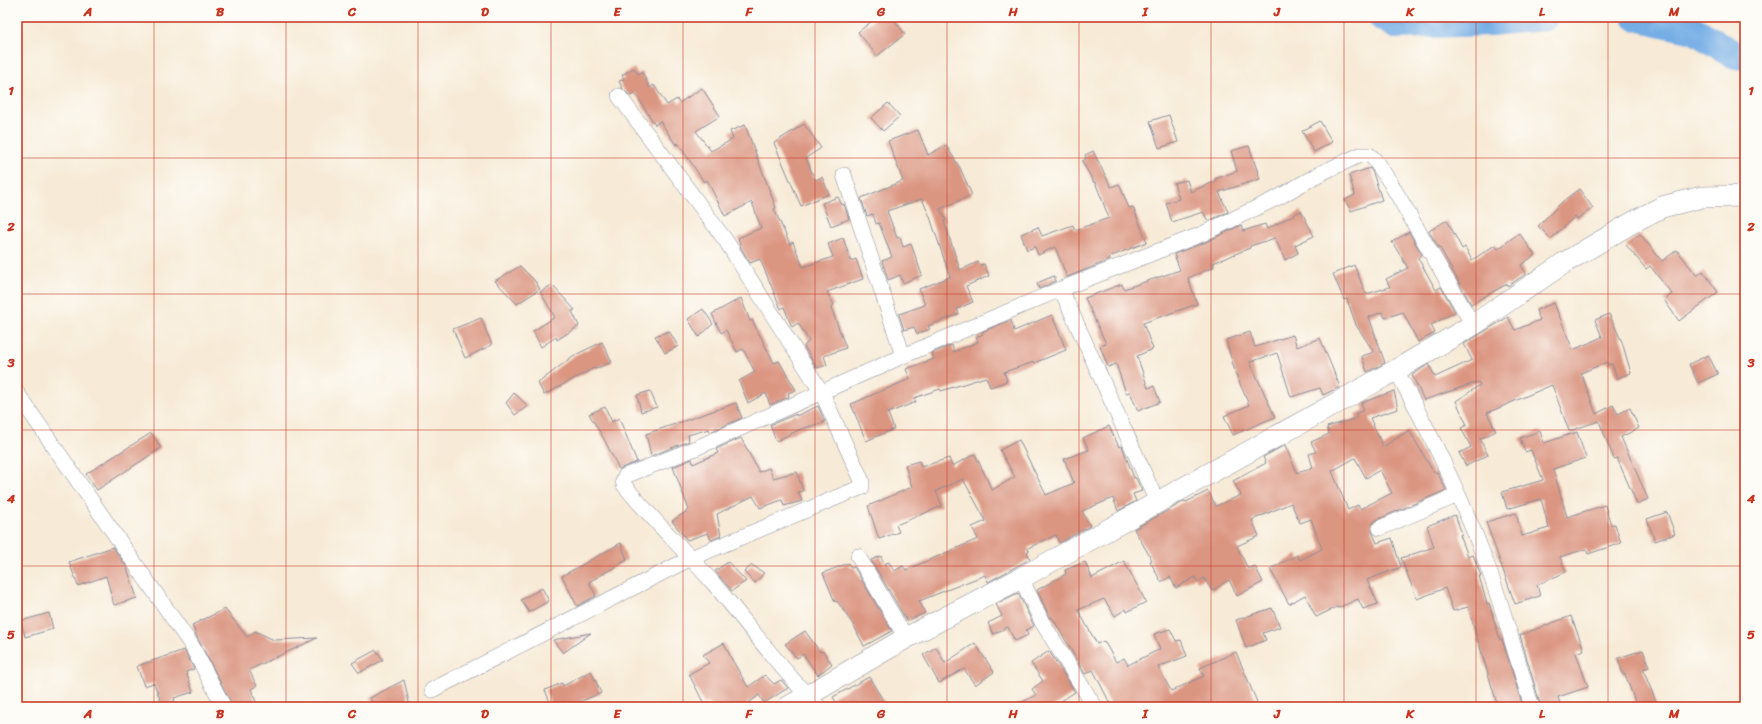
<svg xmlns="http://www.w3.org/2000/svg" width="1762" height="724" font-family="Sriracha,sans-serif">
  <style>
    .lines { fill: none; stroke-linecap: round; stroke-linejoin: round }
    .river { stroke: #75ade5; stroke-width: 28 }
    .building { fill: #db9682; fill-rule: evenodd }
    .street-casing { stroke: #898c9a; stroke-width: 16 }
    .secondary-casing { stroke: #898c9a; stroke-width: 22 }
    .street { stroke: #fff; stroke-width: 15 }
    .secondary { stroke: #fff; stroke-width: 21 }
    .grid { fill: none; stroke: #c8321e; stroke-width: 1; stroke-opacity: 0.55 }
    .neatline { fill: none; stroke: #c8321e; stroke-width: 1.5 }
    .grid-label { font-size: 13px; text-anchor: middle; font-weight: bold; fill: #c8321e }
  </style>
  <rect width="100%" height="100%" fill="#fdfcf7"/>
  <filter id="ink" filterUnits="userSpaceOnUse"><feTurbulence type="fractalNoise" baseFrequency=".025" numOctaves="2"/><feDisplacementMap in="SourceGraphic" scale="8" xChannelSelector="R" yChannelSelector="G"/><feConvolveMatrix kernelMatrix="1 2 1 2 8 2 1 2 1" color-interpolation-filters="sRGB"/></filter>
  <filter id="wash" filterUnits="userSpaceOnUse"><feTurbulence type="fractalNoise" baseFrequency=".012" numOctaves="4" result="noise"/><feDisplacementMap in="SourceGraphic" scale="16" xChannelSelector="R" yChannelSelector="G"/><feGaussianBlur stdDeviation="0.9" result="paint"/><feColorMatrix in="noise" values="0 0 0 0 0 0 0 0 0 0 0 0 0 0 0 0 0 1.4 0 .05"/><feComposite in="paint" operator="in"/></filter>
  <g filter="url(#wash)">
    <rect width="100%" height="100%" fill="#f7ead6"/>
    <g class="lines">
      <path class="river" d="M 1382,17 L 1396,25 L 1490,22 L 1544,17
        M 1636,17 L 1694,30 L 1735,55 L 1745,56"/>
    </g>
    <g id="blocks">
      <path class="building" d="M 877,17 L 892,17 L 905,34 L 877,56 L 858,32 Z
        M 634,68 L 638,74 L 642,72 L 650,88 L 654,85 L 667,105 L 677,99 L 679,103 L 702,88 L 720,116 L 696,131 L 711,151 L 733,139 L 730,131 L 745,125 L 776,208 L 774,209 L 790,244 L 793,242 L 803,267 L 833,257 L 828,244 L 843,238 L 851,261 L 856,259 L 863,279 L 827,292 L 834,305 L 831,307 L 846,348 L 824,356 L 827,365 L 817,368 L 804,346 L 809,341 L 798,323 L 792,327 L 784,307 L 781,309 L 760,259 L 750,263 L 741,248 L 738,238 L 761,228 L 752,202 L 725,216 L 707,180 L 704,182 L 678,143 L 676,145 L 660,121 L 655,125 L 635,93 L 630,96 L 622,88 L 619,81 L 624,79 L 622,75 Z
        M 888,103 L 900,116 L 883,131 L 871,118 Z
        M 1169,115 L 1178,142 L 1159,148 L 1150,121 Z
        M 1320,121 L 1332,142 L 1314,152 L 1302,131 Z
        M 804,124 L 821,148 L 806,158 L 815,180 L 822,177 L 829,194 L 801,206 L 774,143 Z
        M 918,130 L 928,155 L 946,145 L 960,168 L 972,195 L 940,209 L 946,220 L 944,221 L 960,270 L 978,262 L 980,265 L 984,264 L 989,276 L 966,286 L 973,302 L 957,309 L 959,314 L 928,326 L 930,329 L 917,334 L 914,327 L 904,330 L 899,314 L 925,305 L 919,289 L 950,277 L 930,217 L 922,199 L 887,211 L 897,238 L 900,237 L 903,247 L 911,244 L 922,275 L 903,283 L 900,275 L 888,280 L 882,261 L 892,257 L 879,223 L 876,224 L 873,214 L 867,216 L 861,198 L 903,181 L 888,141 Z
        M 1249,146 L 1260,179 L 1219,192 L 1228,212 L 1208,221 L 1203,212 L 1172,222 L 1166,203 L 1179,199 L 1174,183 L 1187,180 L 1191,192 L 1216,181 L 1215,179 L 1237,171 L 1231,151 Z
        M 1093,151 L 1111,187 L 1119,184 L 1129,208 L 1133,207 L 1147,242 L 1109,257 L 1110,260 L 1067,277 L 1055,247 L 1038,255 L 1035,247 L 1027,250 L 1021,234 L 1038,227 L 1042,236 L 1073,225 L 1075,230 L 1109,218 L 1095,182 L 1094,183 L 1082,161 L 1086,159 L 1085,155 Z
        M 1370,168 L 1373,173 L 1382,200 L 1351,211 L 1345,200 L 1355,195 L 1349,175 Z
        M 1579,189 L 1593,208 L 1577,219 L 1575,216 L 1551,239 L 1538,226 L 1563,201 Z
        M 838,197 L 842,205 L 844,204 L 849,219 L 831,226 L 822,203 Z
        M 1301,211 L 1314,236 L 1295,245 L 1298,253 L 1285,260 L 1275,238 L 1250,246 L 1250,248 L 1213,263 L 1214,267 L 1188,278 L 1197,304 L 1143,323 L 1153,349 L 1137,356 L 1148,388 L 1154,386 L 1160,402 L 1138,411 L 1130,392 L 1126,393 L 1116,364 L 1108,367 L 1100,346 L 1106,344 L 1085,298 L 1122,284 L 1124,289 L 1180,270 L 1174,254 L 1206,242 L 1241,225 L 1243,231 L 1265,224 L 1267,229 Z
        M 1447,220 L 1462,249 L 1465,247 L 1472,260 L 1495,245 L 1498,249 L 1519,233 L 1535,255 L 1521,265 L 1526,274 L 1508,286 L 1507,284 L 1471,304 L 1439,246 L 1438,247 L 1429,231 Z
        M 1409,232 L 1422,255 L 1418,258 L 1436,290 L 1441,287 L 1455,312 L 1431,325 L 1435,333 L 1418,342 L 1403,312 L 1385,318 L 1382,312 L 1369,317 L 1385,363 L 1367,372 L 1362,356 L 1374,352 L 1356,325 L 1347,299 L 1344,300 L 1333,274 L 1354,265 L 1366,294 L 1390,287 L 1386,279 L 1408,268 L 1392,242 Z
        M 1640,234 L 1662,261 L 1677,250 L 1697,276 L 1703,271 L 1718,292 L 1679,321 L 1664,300 L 1672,294 L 1650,266 L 1646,269 L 1626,245 Z
        M 520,266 L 535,281 L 540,289 L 517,304 L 495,281 Z
        M 1054,276 L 1056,281 L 1039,289 L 1037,283 Z
        M 552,285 L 575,310 L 572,311 L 579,326 L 557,340 L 556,337 L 541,347 L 533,331 L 555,317 L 540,292 Z
        M 741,298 L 750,321 L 752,320 L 774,363 L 779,361 L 796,390 L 788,393 L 789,397 L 770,405 L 766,393 L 748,403 L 739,381 L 755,372 L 743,349 L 737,352 L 726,330 L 721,333 L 712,314 Z
        M 1554,303 L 1573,350 L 1602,337 L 1595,320 L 1609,314 L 1622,342 L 1631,373 L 1617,378 L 1612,364 L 1608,365 L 1607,362 L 1581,373 L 1596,414 L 1613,405 L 1618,414 L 1630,408 L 1639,428 L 1621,437 L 1648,499 L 1637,504 L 1617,458 L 1614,459 L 1599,421 L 1569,431 L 1552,385 L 1487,413 L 1496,431 L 1480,439 L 1488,455 L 1466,466 L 1459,453 L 1471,447 L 1461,428 L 1467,425 L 1456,401 L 1480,385 L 1478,382 L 1424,400 L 1412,375 L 1429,364 L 1435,377 L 1472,360 L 1464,344 L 1508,317 L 1515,330 L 1540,320 L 1536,310 Z
        M 703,309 L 713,324 L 699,337 L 688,319 Z
        M 1052,315 L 1066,350 L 1034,363 L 1034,362 L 1004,372 L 1007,381 L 990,387 L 986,377 L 941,391 L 940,389 L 914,398 L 916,402 L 888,413 L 894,429 L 866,441 L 851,404 L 910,379 L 906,369 L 934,359 L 932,353 L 952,345 L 954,352 L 978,342 L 976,337 L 983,334 L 982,332 L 1011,320 L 1014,331 Z
        M 481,318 L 492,345 L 465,358 L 453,329 Z
        M 669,331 L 678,346 L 665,353 L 655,336 Z
        M 1250,332 L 1255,347 L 1293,335 L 1297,347 L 1320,338 L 1340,387 L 1323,395 L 1320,388 L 1291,397 L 1277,353 L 1250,362 L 1275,417 L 1233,435 L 1224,416 L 1249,405 L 1235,372 L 1226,340 Z
        M 602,342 L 612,362 L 595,369 L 594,368 L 544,395 L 538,383 L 573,356 Z
        M 1708,355 L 1718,374 L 1698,383 L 1689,364 Z
        M 650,391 L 657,407 L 641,412 L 637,395 Z
        M 1394,391 L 1398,409 L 1370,418 L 1383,447 L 1409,430 L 1434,473 L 1437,472 L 1446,490 L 1376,520 L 1373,523 L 1372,531 L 1377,543 L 1392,538 L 1401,567 L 1367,580 L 1378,604 L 1363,609 L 1358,599 L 1338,608 L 1337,607 L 1316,617 L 1305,595 L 1289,604 L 1270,569 L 1297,555 L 1300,560 L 1322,549 L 1311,519 L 1300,523 L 1291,503 L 1252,520 L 1259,536 L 1237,546 L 1248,569 L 1255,566 L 1263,582 L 1237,596 L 1229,580 L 1212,591 L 1204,578 L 1198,582 L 1195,577 L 1176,588 L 1170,577 L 1161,582 L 1150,561 L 1152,560 L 1134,529 L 1185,501 L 1186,502 L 1208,491 L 1216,506 L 1241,495 L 1233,481 L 1266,463 L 1263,457 L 1285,445 L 1297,473 L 1313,468 L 1309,454 L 1316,452 L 1311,442 L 1329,434 L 1327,427 L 1357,418 L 1355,414 L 1364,410 L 1361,403 ZM 1355,458 L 1366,478 L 1380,470 L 1392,493 L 1360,509 L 1358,505 L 1348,510 L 1332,471 Z
        M 514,393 L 528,406 L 515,415 L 506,403 Z
        M 736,403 L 742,418 L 710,432 L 709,429 L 688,435 L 689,441 L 651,456 L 646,434 Z
        M 818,406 L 825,422 L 801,429 L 776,441 L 770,425 L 796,414 L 796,416 Z
        M 605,407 L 612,422 L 619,418 L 637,462 L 619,469 L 604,439 L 589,414 Z
        M 1109,426 L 1119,447 L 1122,446 L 1134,478 L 1136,478 L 1140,487 L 1142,491 L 1133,494 L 1136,501 L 1118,511 L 1113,498 L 1082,511 L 1090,526 L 1059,543 L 1056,535 L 1028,548 L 1029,551 L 1027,552 L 1030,559 L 988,582 L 985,575 L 919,601 L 925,613 L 907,621 L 871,560 L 881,556 L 884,564 L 889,562 L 894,571 L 903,566 L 906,570 L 978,539 L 972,527 L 986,521 L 963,479 L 936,491 L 942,506 L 896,525 L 899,532 L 879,539 L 868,506 L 912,487 L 905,465 L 919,461 L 921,467 L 949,458 L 952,466 L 975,454 L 992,490 L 1015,477 L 1000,450 L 1019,440 L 1046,495 L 1074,483 L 1064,459 L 1089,450 L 1083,438 Z
        M 1540,431 L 1544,443 L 1577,432 L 1586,458 L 1553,469 L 1567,517 L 1605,505 L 1611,525 L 1615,524 L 1621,543 L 1588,554 L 1586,549 L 1560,557 L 1566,572 L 1537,585 L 1540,596 L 1515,604 L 1486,522 L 1516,513 L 1522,536 L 1549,528 L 1541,499 L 1507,509 L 1502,492 L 1543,480 L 1531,450 L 1525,452 L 1520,438 Z
        M 151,433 L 161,448 L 97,490 L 86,474 Z
        M 741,438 L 759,472 L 769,468 L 773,478 L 797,472 L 803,491 L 798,492 L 802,501 L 784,506 L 782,500 L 760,508 L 753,496 L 717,514 L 721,536 L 711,540 L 708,533 L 687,540 L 672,521 L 689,510 L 673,467 L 692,459 L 693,464 L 718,453 L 716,449 Z
        M 1667,512 L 1675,534 L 1655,541 L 1647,519 Z
        M 1455,515 L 1462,534 L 1460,535 L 1468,556 L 1473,555 L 1477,565 L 1481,576 L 1479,576 L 1487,604 L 1489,603 L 1500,640 L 1502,639 L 1523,707 L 1498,707 L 1468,607 L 1453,611 L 1445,588 L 1417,599 L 1401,558 L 1434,547 L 1427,526 Z
        M 621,543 L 627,560 L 589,582 L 596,596 L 577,606 L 562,576 Z
        M 113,547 L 127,568 L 137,598 L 114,605 L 106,576 L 78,586 L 69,562 Z
        M 1124,561 L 1146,602 L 1127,612 L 1126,609 L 1115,616 L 1104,599 L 1078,610 L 1097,644 L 1104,641 L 1116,662 L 1124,658 L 1128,665 L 1160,649 L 1154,634 L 1170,629 L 1176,641 L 1181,640 L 1187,656 L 1158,667 L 1171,691 L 1204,676 L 1200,668 L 1236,652 L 1257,702 L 1246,707 L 1112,707 L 1093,670 L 1085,674 L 1052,617 L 1050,618 L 1037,590 L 1066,574 L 1065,570 L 1085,562 L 1092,578 Z
        M 728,562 L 746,581 L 732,591 L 715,571 Z
        M 848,563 L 851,568 L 854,567 L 892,631 L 864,646 L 854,626 L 837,601 L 835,602 L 823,573 Z
        M 752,565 L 764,573 L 755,583 L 744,572 Z
        M 542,588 L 549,601 L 529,612 L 521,600 Z
        M 1018,593 L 1034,626 L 1026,630 L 1028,635 L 1015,641 L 1008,627 L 993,634 L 988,623 L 1002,616 L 996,604 Z
        M 1272,608 L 1280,627 L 1263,633 L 1266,640 L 1246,648 L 1236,620 Z
        M 225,609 L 247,637 L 255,631 L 274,640 L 317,638 L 249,670 L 257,686 L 251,689 L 258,707 L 233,707 L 196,635 L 192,625 Z
        M 49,613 L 53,629 L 25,637 L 21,621 Z
        M 1571,616 L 1584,650 L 1576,653 L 1588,687 L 1558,697 L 1561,707 L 1541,707 L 1520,635 Z
        M 805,631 L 820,652 L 823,651 L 832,664 L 818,675 L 803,654 L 797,658 L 785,644 Z
        M 591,633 L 563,653 L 553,640 Z
        M 724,643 L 731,658 L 748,687 L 765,675 L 774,684 L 781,680 L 788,688 L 764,703 L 759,695 L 744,707 L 713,707 L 708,702 L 704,704 L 689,674 L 709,663 L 703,655 Z
        M 975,643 L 994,672 L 975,685 L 964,669 L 939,683 L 923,655 L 936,647 L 945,663 Z
        M 184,650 L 194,669 L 186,672 L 193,692 L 174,698 L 175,701 L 162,705 L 154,683 L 144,686 L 137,666 Z
        M 376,650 L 383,660 L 359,673 L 352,663 Z
        M 1643,650 L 1649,667 L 1643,669 L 1658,707 L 1637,707 L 1625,674 L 1623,675 L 1618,658 Z
        M 1049,651 L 1075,692 L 1052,707 L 1013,707 L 1036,695 L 1032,689 L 1043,681 L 1031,663 Z
        M 591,671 L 601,693 L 567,707 L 552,707 L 545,690 L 562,683 L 563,686 Z
        M 869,677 L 887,707 L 839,707 L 833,697 Z
        M 404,680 L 410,707 L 375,707 L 370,698 Z"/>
    </g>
  </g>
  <g filter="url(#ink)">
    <use href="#blocks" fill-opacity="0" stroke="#898c9a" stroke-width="1"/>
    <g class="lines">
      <defs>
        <path id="street" d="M 844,175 L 903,356
          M 1061,289 L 1157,502
          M 1396,370 C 1430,432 1461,496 1486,562 C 1504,610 1517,659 1532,707
          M 17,393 L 192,646 L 224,707
          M 1380,528 L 1458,495
          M 858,556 L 906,638
          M 1021,578 L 1042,622 L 1095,707
          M 432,690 L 691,558 L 862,487 L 862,481 L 822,393 L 726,241 L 619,96
          M 819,707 C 780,669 749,625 714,584 C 685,550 652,520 624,485 L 623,481 L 625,476 L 696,448 L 903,356 L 1061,289 L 1202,234 L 1279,197 L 1319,174 L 1360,155 L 1369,155 L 1374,159 L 1390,182 L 1473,325"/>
        <path id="secondary" d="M 788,707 L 906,638 L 1021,578 L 1396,370 L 1473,325 L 1564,263 L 1635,221 L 1662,207 L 1702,197 L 1745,196"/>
      </defs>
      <use href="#street" class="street-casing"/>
      <use href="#secondary" class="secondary-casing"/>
      <use href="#street" class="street"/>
      <use href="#secondary" class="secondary"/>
    </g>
  </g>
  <path class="grid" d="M 154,17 L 154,707M 286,17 L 286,707M 418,17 L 418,707M 551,17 L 551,707M 683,17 L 683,707M 815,17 L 815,707M 947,17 L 947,707M 1079,17 L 1079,707M 1211,17 L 1211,707M 1344,17 L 1344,707M 1476,17 L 1476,707M 1608,17 L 1608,707M 17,158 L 1745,158M 17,294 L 1745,294M 17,430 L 1745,430M 17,566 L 1745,566"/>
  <rect width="1762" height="724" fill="none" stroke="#fdfcf7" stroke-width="44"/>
  <rect x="22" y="22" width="1718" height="680" class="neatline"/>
  <g class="grid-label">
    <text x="88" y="16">A</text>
    <text x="220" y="16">B</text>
    <text x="352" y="16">C</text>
    <text x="485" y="16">D</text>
    <text x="617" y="16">E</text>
    <text x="749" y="16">F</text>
    <text x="881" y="16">G</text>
    <text x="1013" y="16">H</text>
    <text x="1145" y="16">I</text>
    <text x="1277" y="16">J</text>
    <text x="1410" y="16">K</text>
    <text x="1542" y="16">L</text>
    <text x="1674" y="16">M</text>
    <text x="11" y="95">1</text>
    <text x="1751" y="95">1</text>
    <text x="11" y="231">2</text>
    <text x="1751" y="231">2</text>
    <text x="11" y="367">3</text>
    <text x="1751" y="367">3</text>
    <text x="11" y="503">4</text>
    <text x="1751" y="503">4</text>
    <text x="11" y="639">5</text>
    <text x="1751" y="639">5</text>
    <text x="88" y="718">A</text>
    <text x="220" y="718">B</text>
    <text x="352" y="718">C</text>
    <text x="485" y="718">D</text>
    <text x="617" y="718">E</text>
    <text x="749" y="718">F</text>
    <text x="881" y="718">G</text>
    <text x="1013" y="718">H</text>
    <text x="1145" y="718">I</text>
    <text x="1277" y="718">J</text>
    <text x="1410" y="718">K</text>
    <text x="1542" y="718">L</text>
    <text x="1674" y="718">M</text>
  </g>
</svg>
